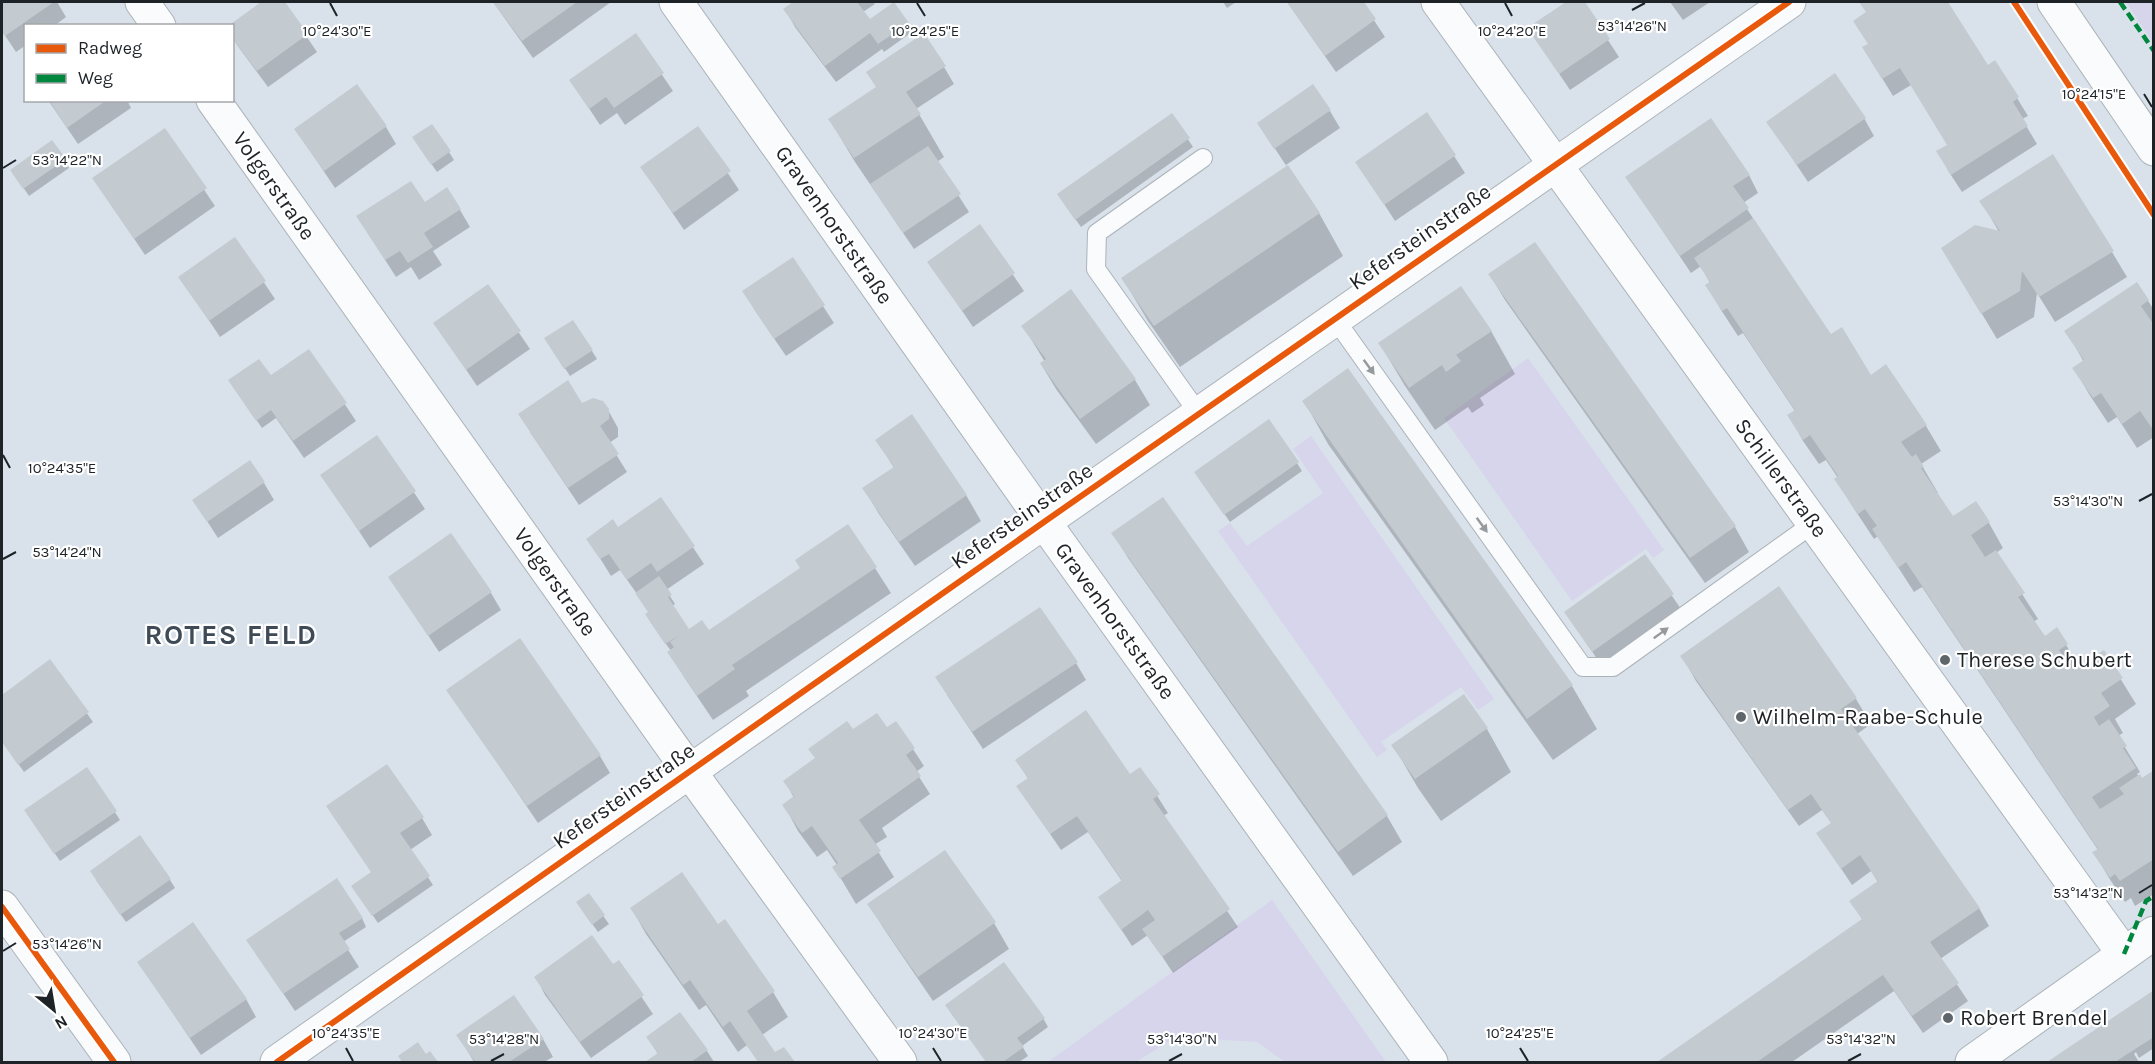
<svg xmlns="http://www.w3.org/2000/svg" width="2155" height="1064" font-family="Karla,sans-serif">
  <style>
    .green { fill: #d6d5ec }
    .shadow { fill: #0003 }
    .building { fill: #c3cbd0 }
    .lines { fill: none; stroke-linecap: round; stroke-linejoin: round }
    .service-casing { stroke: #acb3b9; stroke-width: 20 }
    .minor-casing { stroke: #acb3b9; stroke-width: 35 }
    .tertiary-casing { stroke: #acb3b9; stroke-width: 35 }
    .service { stroke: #f9fbfc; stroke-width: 18 }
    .minor { stroke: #f9fbfc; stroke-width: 33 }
    .tertiary { stroke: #f9fbfc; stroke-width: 33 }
    .quiet { stroke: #00873e; stroke-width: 4.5; stroke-dasharray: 9 4.5; stroke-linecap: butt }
    .cycleway-casing { stroke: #fff; stroke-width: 10 }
    .cycleway { stroke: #e8590c; stroke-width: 6 }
    .oneway { fill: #969a9c }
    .ticks { fill: none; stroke: #1d2327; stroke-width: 2 }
    .poi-dot { fill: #5f666b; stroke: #fff; stroke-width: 2 }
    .labels { text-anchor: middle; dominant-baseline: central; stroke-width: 4.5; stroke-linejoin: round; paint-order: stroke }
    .street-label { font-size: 22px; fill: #1d2327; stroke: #fff }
    .poi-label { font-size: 22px; fill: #1d2327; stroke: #fff; text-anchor: start }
    .district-label { font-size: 28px; font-weight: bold; letter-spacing: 1.5px; fill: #3e4a55; stroke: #fff }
    .ticks-label { font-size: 15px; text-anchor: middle; fill: #1d2327; stroke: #fff; stroke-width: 4.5; stroke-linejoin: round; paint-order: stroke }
  </style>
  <rect width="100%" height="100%" fill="#d9e2ea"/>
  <path class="green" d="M 2126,2 L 2153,2 L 2153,43 Z
    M 1528,358 L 1664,550 L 1653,558 L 1646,549 L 1572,601 L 1444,418 Z
    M 1311,436 L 1494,699 L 1478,710 L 1461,687 L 1381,742 L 1387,750 L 1377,757 L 1218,531 L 1230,523 L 1247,546 L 1323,493 L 1293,449 Z
    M 1272,900 L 1386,1062 L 1285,1062 L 1257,1042 L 1176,1037 L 1136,1062 L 1048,1062 Z"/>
  <path class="shadow" d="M 2,2 L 57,2 L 66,17 L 54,26 L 26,26 L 26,45 L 16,52 L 2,31 Z
    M 264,2 L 283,2 L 317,52 L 268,87 L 237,45 L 232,37 L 232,26 L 231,26 Z
    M 493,2 L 611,2 L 533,58 Z
    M 795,2 L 873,2 L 875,4 L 863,12 L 874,27 L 907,24 L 912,32 L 884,52 L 882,49 L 836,82 L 795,27 L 785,9 Z
    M 1223,2 L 1236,2 L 1227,8 Z
    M 1287,2 L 1362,2 L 1385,37 L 1336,72 Z
    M 1569,2 L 1583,2 L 1619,57 L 1570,90 L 1529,29 Z
    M 1670,2 L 1710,2 L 1683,20 Z
    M 1861,2 L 1946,2 L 1988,67 L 1995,62 L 2028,116 L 2022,119 L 2037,144 L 1962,192 L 1947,169 L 1949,145 L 1911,85 L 1893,96 L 1874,65 L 1869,45 L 1868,13 Z
    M 635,35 L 673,91 L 625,125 L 617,113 L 600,125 L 571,81 Z
    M 944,67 L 954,84 L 916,109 L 944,157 L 937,162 L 969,212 L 914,249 L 855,162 L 830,120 Z
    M 48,100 L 127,100 L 131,108 L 78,144 Z
    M 1330,111 L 1340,128 L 1286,165 L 1319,213 L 1343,256 L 1180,367 L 1148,321 L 1123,279 L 1287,167 L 1259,124 Z
    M 1427,114 L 1465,173 L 1395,221 L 1357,162 Z
    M 1172,115 L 1193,147 L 1081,227 L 1064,203 Z
    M 1864,118 L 1874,136 L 1808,182 L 1768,122 Z
    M 386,127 L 396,144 L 335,188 L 296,130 Z
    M 698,128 L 739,190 L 684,230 L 642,168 Z
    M 164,130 L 215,206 L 145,255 L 94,179 Z
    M 419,146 L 449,152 L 454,160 L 437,172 Z
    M 64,159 L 69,168 L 29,196 L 17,178 Z
    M 1749,175 L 1758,193 L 1743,203 L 1831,336 L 1870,377 L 1926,426 L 1941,451 L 1921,464 L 1938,493 L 1936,494 L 1953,518 L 1989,523 L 2003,548 L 1996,553 L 2038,619 L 2033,622 L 2044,638 L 2057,630 L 2080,668 L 2104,652 L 2136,704 L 2115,719 L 2123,733 L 2118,736 L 2140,772 L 2137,774 L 2139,777 L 2142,780 L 2154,772 L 2154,894 L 2135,906 L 2131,898 L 2125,902 L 2109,878 L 2094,852 L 2098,850 L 1922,587 L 1914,592 L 1878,536 L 1874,539 L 1851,504 L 1836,479 L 1838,478 L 1826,460 L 1819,464 L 1803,441 L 1789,415 L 1795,411 L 1743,333 L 1738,336 L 1721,310 L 1707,285 L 1710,283 L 1701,266 L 1691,273 L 1627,178 Z
    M 1981,201 L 2112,252 L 2127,277 L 2055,322 L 2037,293 L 2034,317 L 1997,339 L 1958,274 L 1999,232 Z
    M 424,204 L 460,210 L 470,227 L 433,251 L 442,265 L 419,280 L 411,267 L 396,277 L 368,233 Z
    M 980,226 L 1024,291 L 973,327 L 929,262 Z
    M 235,239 L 275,299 L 220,337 L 180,277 Z
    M 793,260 L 834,323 L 786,356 L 754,309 Z
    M 1490,275 L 1735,527 L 1749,552 L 1705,583 L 1505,300 Z
    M 2137,284 L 2154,310 L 2154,437 L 2137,448 L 2117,417 L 2108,423 L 2089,394 L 2074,368 L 2084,362 L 2066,331 Z
    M 487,286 L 530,349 L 477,386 L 435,323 Z
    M 1023,326 L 1135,380 L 1150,405 L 1096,444 L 1056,389 L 1041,364 L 1045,362 Z
    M 1491,331 L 1515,374 L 1480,398 L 1484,405 L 1472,413 L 1468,407 L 1435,430 L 1405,386 L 1380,344 Z
    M 551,347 L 592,351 L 597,359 L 570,376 Z
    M 309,351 L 356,421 L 304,458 L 276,418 L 262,428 L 235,389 L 270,377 Z
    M 1348,370 L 1572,686 L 1597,729 L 1553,760 L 1328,444 L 1304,401 Z
    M 582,405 L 608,410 L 618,428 L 618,437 L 609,443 L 627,472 L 579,505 L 530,432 Z
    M 377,437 L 425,509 L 370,548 L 322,475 Z
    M 877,440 L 966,495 L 981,521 L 915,566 L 879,514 L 864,489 L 894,468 Z
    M 1297,463 L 1302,471 L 1230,522 L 1201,481 Z
    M 264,483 L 274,500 L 218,538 L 194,501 Z
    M 661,499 L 704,564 L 666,590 L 675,604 L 672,606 L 689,631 L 709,632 L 802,569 L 848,526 L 891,593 L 746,691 L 749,696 L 713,720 L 684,677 L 671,651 L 651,623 L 650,612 L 620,570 L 611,576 L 588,539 L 618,529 Z
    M 1162,499 L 1387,816 L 1402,842 L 1353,876 L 1128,558 L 1113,533 Z
    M 1645,556 L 1683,612 L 1603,668 L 1566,612 Z
    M 390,577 L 491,593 L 501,610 L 439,652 Z
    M 1682,656 L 1856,699 L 1871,724 L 1857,734 L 1979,908 L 1989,926 L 1940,959 L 1968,1001 L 1923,1033 L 1894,991 L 1792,1062 L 1660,1062 L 1863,921 L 1851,901 L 1878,882 L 1871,871 L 1852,885 L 1818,834 L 1832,824 L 1822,810 L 1799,826 L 1696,681 Z
    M 50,661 L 93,722 L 24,772 L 2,741 L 2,697 Z
    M 1076,663 L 1086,680 L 983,749 L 947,695 Z
    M 448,690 L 600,756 L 610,773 L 538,823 Z
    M 1464,696 L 1487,729 L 1511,772 L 1441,821 L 1418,788 L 1393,745 Z
    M 896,723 L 924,766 L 916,772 L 930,794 L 882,828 L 887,837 L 874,845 L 894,877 L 856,904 L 834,867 L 837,865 L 827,850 L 817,857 L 798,831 L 784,805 L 794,798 L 785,781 L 852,731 L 887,729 Z
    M 1017,761 L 1130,776 L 1140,769 L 1168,813 L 1163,816 L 1238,927 L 1173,973 L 1148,935 L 1132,946 L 1100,897 L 1122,881 L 1088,832 L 1061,850 L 1018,787 L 1029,780 Z
    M 87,769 L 120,820 L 60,861 L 31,819 Z
    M 328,806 L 422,818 L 432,835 L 410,850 L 433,885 L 378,923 L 358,894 L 372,873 Z
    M 945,852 L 994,923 L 1009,949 L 933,1001 L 884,929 L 869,904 Z
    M 96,880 L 170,880 L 175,888 L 126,922 Z
    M 588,895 L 609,924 L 598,932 L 583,911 Z
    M 632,909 L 717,926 L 773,992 L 788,1017 L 762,1035 L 775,1055 L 784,1049 L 793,1062 L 759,1062 L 747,1045 L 738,1052 L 706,1005 L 699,1010 L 646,934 Z
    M 362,918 L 366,927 L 343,942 L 359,967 L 295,1011 L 248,941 Z
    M 618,962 L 653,1014 L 591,1058 L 545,995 L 536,977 L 613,966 Z
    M 139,963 L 246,999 L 256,1017 L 201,1055 Z
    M 2154,992 L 2154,1048 L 2139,1058 L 2136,1052 L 2134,1054 L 2139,1062 L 2049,1062 Z
    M 951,1013 L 1043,1018 L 1048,1027 L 1022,1046 L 1028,1056 L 1019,1062 L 987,1062 Z
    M 458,1035 L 543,1039 L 553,1057 L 544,1062 L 474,1062 Z
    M 648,1038 L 707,1051 L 714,1062 L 647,1062 L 658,1054 Z"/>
  <path class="building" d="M 2,2 L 54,2 L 5,36 L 2,30 Z
    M 261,2 L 285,2 L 308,34 L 257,71 L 232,38 L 232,26 L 228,26 Z
    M 493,2 L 577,2 L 522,41 Z
    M 793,2 L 857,2 L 870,19 L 894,2 L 909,23 L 878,44 L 870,33 L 825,66 L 783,9 Z
    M 1287,2 L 1364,2 L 1376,19 L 1325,56 Z
    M 1566,2 L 1585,2 L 1610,39 L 1559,74 L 1527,28 Z
    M 1859,2 L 1948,2 L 1988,65 L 1995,60 L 2019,97 L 2013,102 L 2028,126 L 1951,175 L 1936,151 L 1947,145 L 1900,68 L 1882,79 L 1862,47 L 1868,44 L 1853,21 L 1866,12 Z
    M 636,33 L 664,73 L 614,108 L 606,97 L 589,109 L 569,80 Z
    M 924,33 L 946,66 L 906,92 L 921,114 L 854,158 L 828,119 L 876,87 L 866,72 Z
    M 1835,73 L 1866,118 L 1797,165 L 1766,122 Z
    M 357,84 L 387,126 L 324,171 L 294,129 Z
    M 1313,84 L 1331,110 L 1274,149 L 1257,123 Z
    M 49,100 L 107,100 L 67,128 Z
    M 1427,112 L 1456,155 L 1384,205 L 1355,162 Z
    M 1172,113 L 1190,138 L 1075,220 L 1057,194 Z
    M 1711,118 L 1750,175 L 1733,186 L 1749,208 L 1680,256 L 1625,177 Z
    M 432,124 L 451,151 L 431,165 L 412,137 Z
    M 698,126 L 731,171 L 673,213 L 640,167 Z
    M 165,128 L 207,188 L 134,239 L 92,178 Z
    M 52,140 L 66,159 L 23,189 L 10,170 Z
    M 928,146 L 961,194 L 903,233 L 870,184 Z
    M 2053,154 L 2114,251 L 2039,297 L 2022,271 L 2020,291 L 1981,314 L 1941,248 L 1975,225 L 2000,231 L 1979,201 Z
    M 1288,165 L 1320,213 L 1154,326 L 1121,278 Z
    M 411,181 L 425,202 L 447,187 L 461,209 L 424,233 L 433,247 L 408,263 L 400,251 L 385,260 L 356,216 Z
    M 1753,218 L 1831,334 L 1842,327 L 1871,375 L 1886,364 L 1927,425 L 1901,442 L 1912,457 L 1916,454 L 1924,467 L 1921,468 L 1953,516 L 1976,501 L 1990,522 L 1971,535 L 1985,557 L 1996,550 L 2025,593 L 2018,597 L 2045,636 L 2057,627 L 2068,644 L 2059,650 L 2073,670 L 2104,650 L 2123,678 L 2101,693 L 2110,706 L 2094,717 L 2099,726 L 2109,719 L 2127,746 L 2123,748 L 2136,768 L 2092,797 L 2100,809 L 2124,794 L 2119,788 L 2140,774 L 2142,778 L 2154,770 L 2154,859 L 2120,881 L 2115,874 L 2110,878 L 2092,852 L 2098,849 L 1906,562 L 1898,568 L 1872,529 L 1877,526 L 1865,509 L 1858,514 L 1834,479 L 1838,476 L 1810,435 L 1803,440 L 1787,415 L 1795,410 L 1727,308 L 1722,311 L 1705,285 L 1710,282 L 1694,258 Z
    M 980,224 L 1015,273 L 962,311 L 927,262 Z
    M 235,237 L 266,281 L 209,321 L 178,277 Z
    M 1535,242 L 1736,526 L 1690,558 L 1488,274 Z
    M 793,257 L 825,305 L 774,339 L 742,291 Z
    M 2137,282 L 2149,300 L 2141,306 L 2154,325 L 2154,431 L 2140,411 L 2122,424 L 2101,393 L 2093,398 L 2072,368 L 2084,360 L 2064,331 Z
    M 488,284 L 521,331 L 466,370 L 433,323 Z
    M 1461,286 L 1492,331 L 1456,355 L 1461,361 L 1446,372 L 1442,365 L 1409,388 L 1378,343 Z
    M 1071,289 L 1136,379 L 1080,419 L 1040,363 L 1046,359 L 1021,326 Z
    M 573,320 L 593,350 L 564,369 L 544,338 Z
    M 309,349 L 347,403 L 293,441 L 271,410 L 256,421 L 228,380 L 259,359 L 271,375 Z
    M 1348,368 L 1573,685 L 1527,719 L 1302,401 Z
    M 568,380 L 582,403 L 593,398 L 603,401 L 609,409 L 609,419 L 600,426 L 619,454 L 568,488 L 518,414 Z
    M 912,414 L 967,495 L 899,542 L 862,488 L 894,467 L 875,440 Z
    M 1269,419 L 1299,462 L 1224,515 L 1194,472 Z
    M 377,435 L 416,491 L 359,531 L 320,475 Z
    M 250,460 L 265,482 L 207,522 L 192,500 Z
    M 661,497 L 695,546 L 657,572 L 651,563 L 627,580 L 609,554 L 600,559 L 586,539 L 613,519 L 618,527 Z
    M 1163,497 L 1388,815 L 1338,852 L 1111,533 Z
    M 848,524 L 877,567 L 732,665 L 735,669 L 697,696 L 667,652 L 674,647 L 670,642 L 680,635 L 665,644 L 645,614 L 648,612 L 635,593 L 659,576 L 672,595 L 668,597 L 689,629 L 702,620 L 709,630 L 800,568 L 795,560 Z
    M 451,533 L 492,592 L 428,636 L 388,577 Z
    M 1645,554 L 1674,594 L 1592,652 L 1564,612 Z
    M 1779,586 L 1857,698 L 1841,709 L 1980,908 L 1930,942 L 1959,983 L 1912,1016 L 1883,975 L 1757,1062 L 1657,1062 L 1862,919 L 1849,901 L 1878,881 L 1860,855 L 1841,869 L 1816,833 L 1831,823 L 1811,794 L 1788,810 L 1680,656 Z
    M 1040,607 L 1078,662 L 972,732 L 935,677 Z
    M 520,638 L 601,755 L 527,806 L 446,690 Z
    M 50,659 L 89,712 L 18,765 L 2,742 L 2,695 Z
    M 1464,694 L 1488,728 L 1415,779 L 1391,745 Z
    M 1086,710 L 1130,774 L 1140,767 L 1160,794 L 1153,799 L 1230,909 L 1162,957 L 1142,929 L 1155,920 L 1148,910 L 1121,930 L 1098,897 L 1122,880 L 1077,816 L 1050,834 L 1016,786 L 1028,778 L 1015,760 Z
    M 877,713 L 887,727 L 896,721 L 915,748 L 906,755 L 921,776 L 859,820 L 881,851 L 840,879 L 832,867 L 838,863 L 812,826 L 802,833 L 782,805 L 794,796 L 783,781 L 815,758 L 808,749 L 847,721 L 853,729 Z
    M 387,764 L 424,817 L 400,833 L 430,876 L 372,916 L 351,886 L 371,872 L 326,806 Z
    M 87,767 L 117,811 L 54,854 L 24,810 Z
    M 140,835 L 171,879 L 120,915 L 90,871 Z
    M 945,850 L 996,922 L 918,977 L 867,904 Z
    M 682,872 L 718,924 L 725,919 L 775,991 L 747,1011 L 775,1052 L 784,1047 L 795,1062 L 758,1062 L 730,1021 L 723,1027 L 690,980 L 683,985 L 630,908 Z
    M 337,878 L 363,918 L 339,933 L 350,949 L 283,994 L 246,940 Z
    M 589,893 L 605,915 L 592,925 L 576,902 Z
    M 193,922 L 247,999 L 190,1038 L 137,962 Z
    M 592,935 L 613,964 L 619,960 L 644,995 L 580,1042 L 534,977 Z
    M 1004,962 L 1045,1018 L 1017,1038 L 1024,1047 L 1003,1062 L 986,1062 L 945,1005 Z
    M 2154,990 L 2154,1037 L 2115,1062 L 2047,1062 Z
    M 514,995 L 544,1039 L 509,1062 L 475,1062 L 456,1035 Z
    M 680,1012 L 708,1050 L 691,1062 L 645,1062 L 658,1053 L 646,1037 Z
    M 418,1042 L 426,1054 L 430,1051 L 438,1062 L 402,1062 L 398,1056 Z"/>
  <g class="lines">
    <defs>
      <path id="service" d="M 1335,319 L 1583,667 L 1613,667 L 1814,523
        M 1199,414 L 1096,269 L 1097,233 L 1203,158"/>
      <path id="minor" d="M 142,2 L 159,26
        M 676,2 L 1044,522 L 1431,1062
        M 1438,2 L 2124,954
        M 213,100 L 690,772 L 900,1062
        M 2,907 L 114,1062
        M 277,1062 L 1044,522 L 1789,2
        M 1972,1062 L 2154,933"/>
      <path id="tertiary" d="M 2054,2 L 2154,149"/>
    </defs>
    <use href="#service" class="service-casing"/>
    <use href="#minor" class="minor-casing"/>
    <use href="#tertiary" class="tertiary-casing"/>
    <use href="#service" class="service"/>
    <use href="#minor" class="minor"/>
    <use href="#tertiary" class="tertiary"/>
    <path class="quiet" d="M 2120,2 L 2154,51
      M 2124,954 L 2146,901 L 2154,896"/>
    <defs>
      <path id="cycleway" d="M 2014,2 L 2154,215
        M 2,907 L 114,1062
        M 277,1062 L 1044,522 L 1789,2"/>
    </defs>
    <use href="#cycleway" class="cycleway-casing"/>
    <use href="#cycleway" class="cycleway"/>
  </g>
  <defs><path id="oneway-solid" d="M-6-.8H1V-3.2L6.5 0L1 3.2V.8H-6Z" transform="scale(1.5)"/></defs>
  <g class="oneway">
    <use href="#oneway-solid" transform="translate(1369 367) rotate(54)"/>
    <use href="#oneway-solid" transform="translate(1482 525) rotate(54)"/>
    <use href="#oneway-solid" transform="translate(1661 633) rotate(-36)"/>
  </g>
  <path class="ticks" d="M 330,3 L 337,16M 917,3 L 925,16M 1505,3 L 1512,16M 1632,10 L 1645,3M 2144,94 L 2152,107M 3,168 L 16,160M 3,455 L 10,468M 2139,501 L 2152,494M 3,559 L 16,552M 2139,893 L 2152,885M 3,951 L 16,943M 346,1048 L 353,1061M 933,1048 L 941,1061M 1520,1048 L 1528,1061M 491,1061 L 504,1054M 1169,1061 L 1182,1054M 1848,1061 L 1861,1054"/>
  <g class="poi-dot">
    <circle cx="1945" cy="660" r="6"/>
    <circle cx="1741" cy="717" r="6"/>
    <circle cx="1948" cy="1018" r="6"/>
  </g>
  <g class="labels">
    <g class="street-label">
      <text transform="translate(274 186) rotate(55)">Volgerstraße</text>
      <text transform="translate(834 225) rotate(55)">Gravenhorststraße</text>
      <text transform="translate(1420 237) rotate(-35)">Kefersteinstraße</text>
      <text transform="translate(1781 478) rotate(54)">Schillerstraße</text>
      <text transform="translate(1022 516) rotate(-35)">Kefersteinstraße</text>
      <text transform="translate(555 582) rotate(55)">Volgerstraße</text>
      <text transform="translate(1115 621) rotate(54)">Gravenhorststraße</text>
      <text transform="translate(624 796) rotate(-35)">Kefersteinstraße</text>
    </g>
    <g class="poi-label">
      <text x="1957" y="660">Therese Schubert</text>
      <text x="1753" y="717">Wilhelm-Raabe-Schule</text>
      <text x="1960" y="1018">Robert Brendel</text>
    </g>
    <g class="district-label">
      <text x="231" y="634">ROTES FELD</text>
    </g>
  </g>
  <g class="ticks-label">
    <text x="1632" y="31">53°14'26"N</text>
    <text x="337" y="36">10°24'30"E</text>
    <text x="925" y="36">10°24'25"E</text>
    <text x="1512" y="36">10°24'20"E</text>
    <text x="2094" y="99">10°24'15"E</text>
    <text x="67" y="165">53°14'22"N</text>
    <text x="62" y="473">10°24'35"E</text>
    <text x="2088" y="506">53°14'30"N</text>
    <text x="67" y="557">53°14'24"N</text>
    <text x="2088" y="898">53°14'32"N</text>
    <text x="67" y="949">53°14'26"N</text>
    <text x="346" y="1038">10°24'35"E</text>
    <text x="933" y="1038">10°24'30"E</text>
    <text x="1520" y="1038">10°24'25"E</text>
    <text x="504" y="1044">53°14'28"N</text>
    <text x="1182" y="1044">53°14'30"N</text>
    <text x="1861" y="1044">53°14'32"N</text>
  </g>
  <rect width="2155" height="1064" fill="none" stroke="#1d2327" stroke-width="6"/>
  <rect x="24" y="24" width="210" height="78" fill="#ffffff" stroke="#a5a7a9" stroke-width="1.5"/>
  <rect x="36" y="44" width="30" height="9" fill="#e8590c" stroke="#a5a7a9" stroke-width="1.5"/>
  <text x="78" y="54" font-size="18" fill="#1d2327">Radweg</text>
  <rect x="36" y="74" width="30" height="9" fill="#00873e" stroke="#a5a7a9" stroke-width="1.5"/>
  <text x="78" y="84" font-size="18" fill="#1d2327">Weg</text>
  <g transform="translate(54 1010) rotate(150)" stroke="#ffffff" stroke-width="4.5" paint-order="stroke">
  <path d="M0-4.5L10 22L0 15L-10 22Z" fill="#1d2327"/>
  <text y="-9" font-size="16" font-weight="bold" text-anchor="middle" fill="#1d2327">N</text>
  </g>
</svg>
